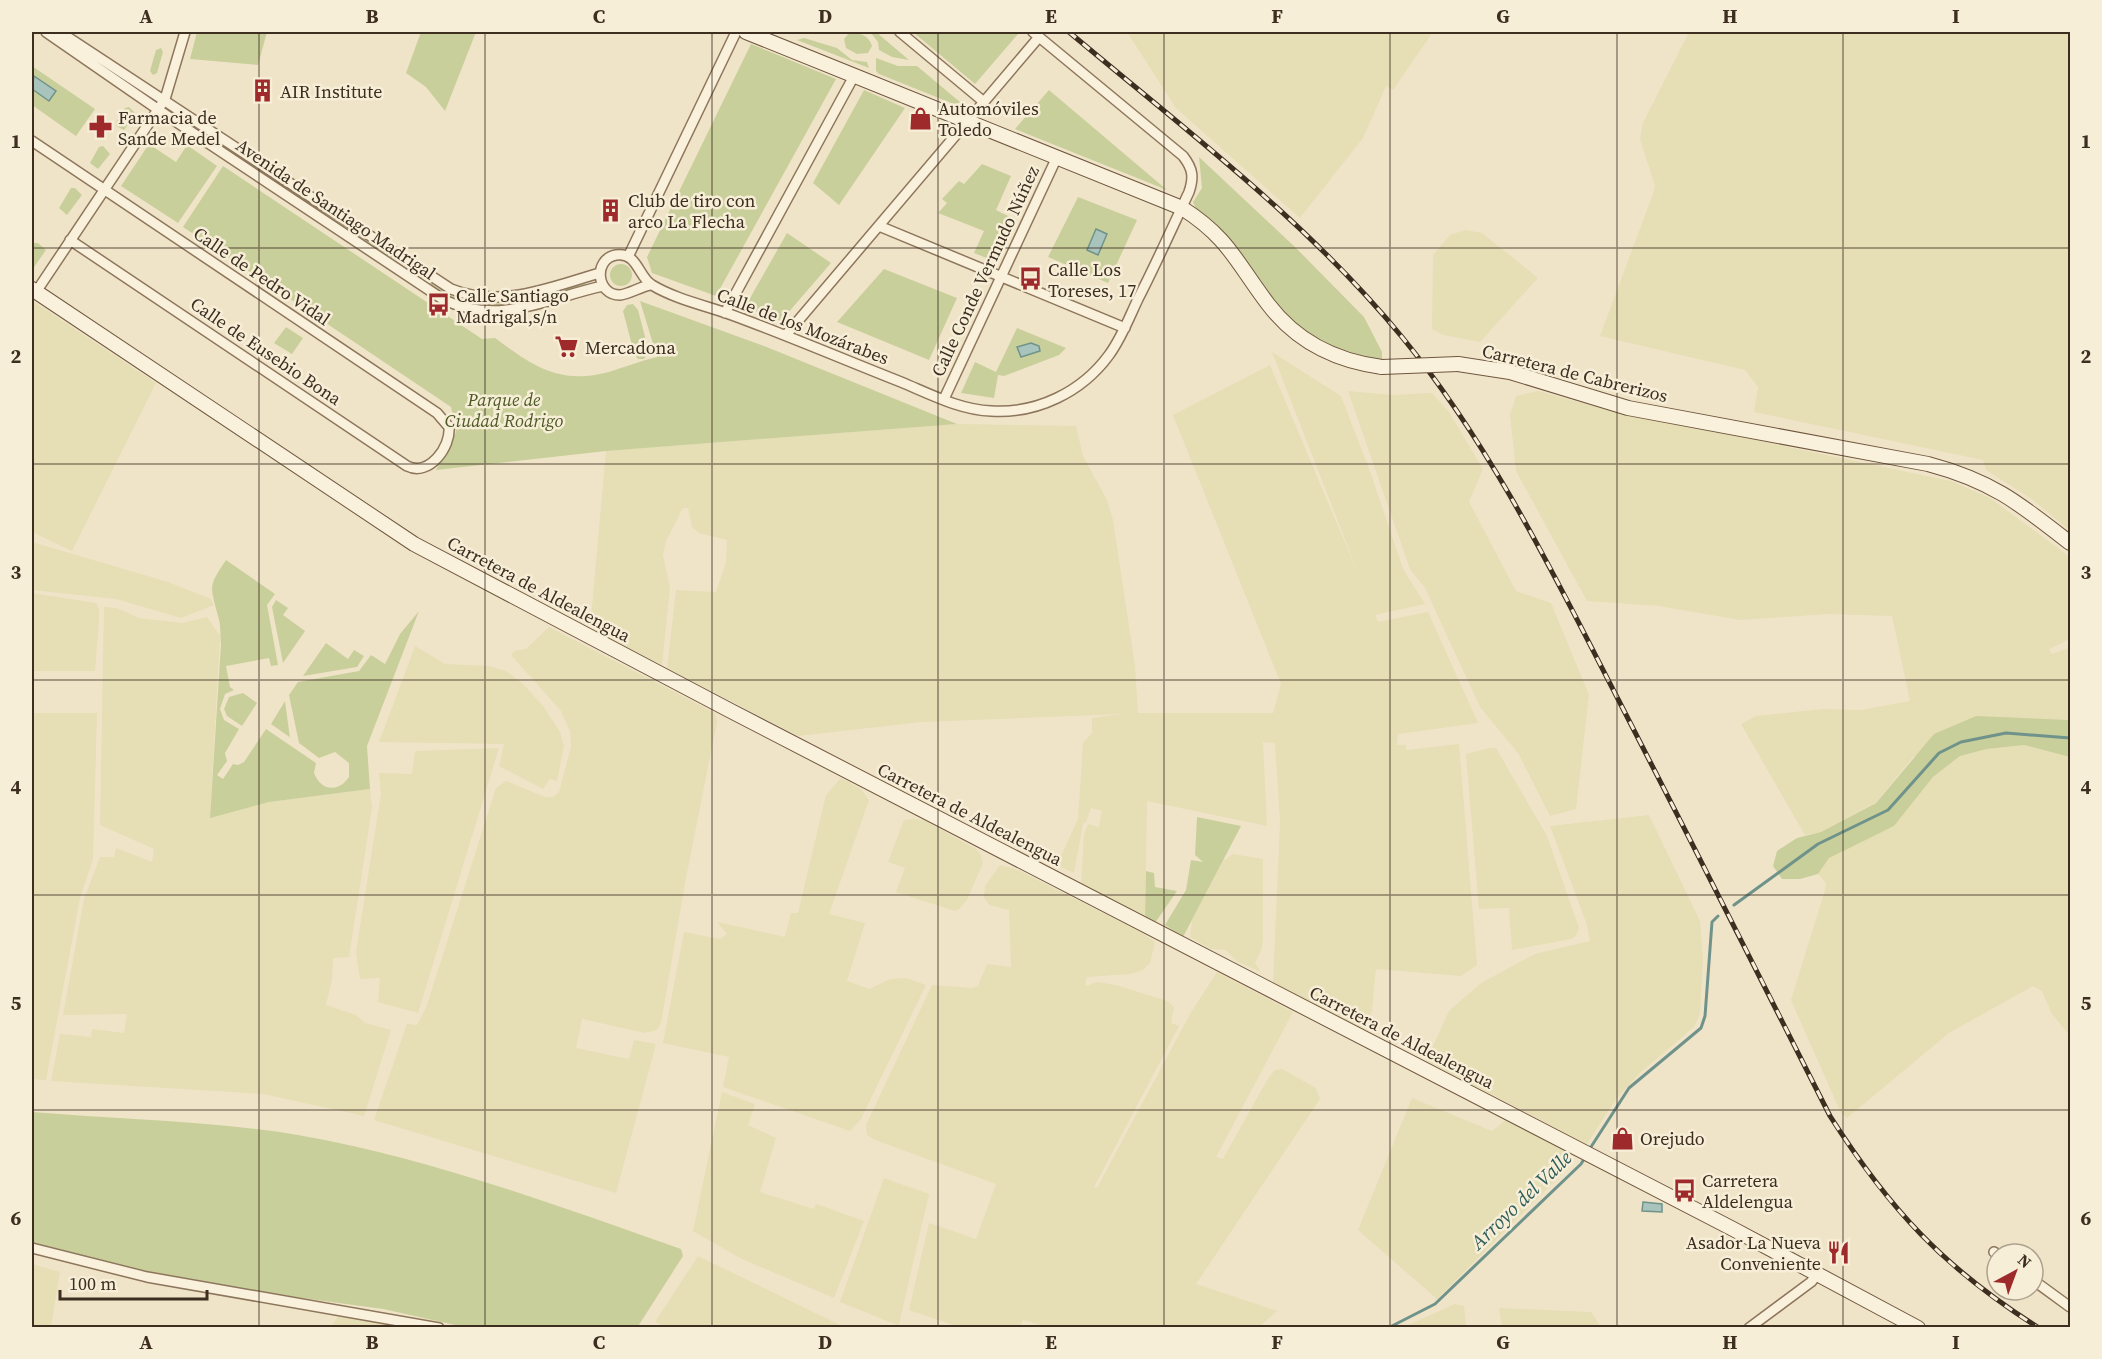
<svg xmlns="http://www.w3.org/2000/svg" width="2102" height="1359" font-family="'Source Serif 4',serif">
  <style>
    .farmland { fill: #e6deb5 }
    .green { fill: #c9cf9b }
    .water { fill: #a9c4bc; stroke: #6f938a; stroke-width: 1.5 }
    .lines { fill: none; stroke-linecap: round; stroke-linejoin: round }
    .stream { stroke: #6f938a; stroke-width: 3 }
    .street-casing { stroke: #8d765c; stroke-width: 12 }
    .secondary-casing { stroke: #6f573f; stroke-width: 16 }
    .street { stroke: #faf1dc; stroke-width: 9 }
    .secondary { stroke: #faf1dc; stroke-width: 14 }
    .rail-casing { stroke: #3d2e20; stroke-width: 5 }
    .rail { stroke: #f7eed8; stroke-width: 3; stroke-dasharray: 9; stroke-linecap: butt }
    .secondary-bridge-casing { stroke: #6f573f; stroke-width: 16; stroke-linecap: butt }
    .secondary-bridge { stroke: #faf1dc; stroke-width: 14 }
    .grid { fill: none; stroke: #3d2e20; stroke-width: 1.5; stroke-opacity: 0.55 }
    .labels { text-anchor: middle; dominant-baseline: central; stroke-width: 5; stroke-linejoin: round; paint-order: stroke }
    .poi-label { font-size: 18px; fill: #3d2e20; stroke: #f7eed8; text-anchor: start }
    .street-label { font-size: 18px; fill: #3d2e20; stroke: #f7eed8 }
    .park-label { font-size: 18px; font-style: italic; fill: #4d5a26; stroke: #f7eed8 }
    .water-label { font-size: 20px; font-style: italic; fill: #2f5d5a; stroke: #f7eed8 }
    .neatline { fill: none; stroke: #3d2e20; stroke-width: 2 }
    .grid-label { font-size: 20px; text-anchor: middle; font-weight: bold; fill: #3d2e20 }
  </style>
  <rect width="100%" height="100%" fill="#f0e4c8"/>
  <path class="farmland" d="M 1127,32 L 1433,32 L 1393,90 L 1386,86 L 1363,138 L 1300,218 L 1176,108 Z
    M 1689,32 L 2070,32 L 2070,531 L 2032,499 L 1986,470 L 1983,460 L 1754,412 L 1758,387 L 1745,370 L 1600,336 L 1653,194 L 1655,186 L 1640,139 L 1643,123 Z
    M 1465,230 L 1482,233 L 1538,278 L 1480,342 L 1443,335 L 1432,329 L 1433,255 L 1450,235 Z
    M 33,301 L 156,383 L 72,551 L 32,532 Z
    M 1272,352 L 1341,396 L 1371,474 L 1403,569 L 1425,604 L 1375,615 L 1378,622 L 1428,612 L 1478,723 L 1398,734 L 1397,745 L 1406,745 L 1406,750 L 1459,744 L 1477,965 L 1461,976 L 1376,969 L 1372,1010 L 1364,1031 L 1273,983 L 1280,822 L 1275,743 L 1263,742 L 1267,826 L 1147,801 L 1145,917 L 1081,884 L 1084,835 L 1088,824 L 1099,827 L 1102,811 L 1091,808 L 1086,822 L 1083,824 L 1074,873 L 1057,865 L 1078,819 L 1083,743 L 1092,733 L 1092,718 L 1121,714 L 922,722 L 798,736 L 667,668 L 676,590 L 716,592 L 726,563 L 727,540 L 699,533 L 692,527 L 688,508 L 683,508 L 666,541 L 663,555 L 670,588 L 662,665 L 597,632 L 591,618 L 606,451 L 957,424 L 1076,426 L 1083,456 L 1107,500 L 1113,520 L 1135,666 L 1138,713 L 1273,713 L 1281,684 L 1173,415 L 1270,365 L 1360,578 Z
    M 1348,391 L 1393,395 L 1432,393 L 1449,412 L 1483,469 L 1469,502 L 1516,591 L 1551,603 L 1589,695 L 1576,809 L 1550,816 L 1518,753 L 1480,707 L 1425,588 L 1410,569 Z
    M 1538,391 L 1601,408 L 1951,481 L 1990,498 L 2070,557 L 2070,639 L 2049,649 L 2052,654 L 2069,648 L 2070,652 L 2070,720 L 2027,719 L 1913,757 L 1876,802 L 1821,832 L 1805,835 L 1741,724 L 1756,716 L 1823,709 L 1861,710 L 1910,701 L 1892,616 L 1828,614 L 1740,620 L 1659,606 L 1587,601 L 1516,471 L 1510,415 L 1516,396 Z
    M 32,542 L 168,582 L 211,599 L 214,605 L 181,618 L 116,599 L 32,590 Z
    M 32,593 L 96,603 L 99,609 L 99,622 L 95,671 L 32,671 Z
    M 104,607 L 117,608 L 139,618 L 182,623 L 207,617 L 220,636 L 210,817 L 269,802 L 370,789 L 372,808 L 349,957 L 333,958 L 332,979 L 326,1005 L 356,1015 L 365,1023 L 391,1030 L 364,1116 L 263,1094 L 51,1081 L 60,1034 L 91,1037 L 92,1029 L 124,1033 L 127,1014 L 63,1015 L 84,899 L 100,857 L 114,857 L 116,848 L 152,862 L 154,849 L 100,825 Z
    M 549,627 L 715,713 L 717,722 L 686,878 L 661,1023 L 657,1030 L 645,1033 L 582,1019 L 576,1048 L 629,1059 L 634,1040 L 656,1044 L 616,1193 L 374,1120 L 407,1024 L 417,1025 L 426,1008 L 496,788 L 506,781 L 545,797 L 553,797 L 559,792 L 571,747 L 570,731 L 561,711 L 511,655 L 515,651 L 526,649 Z
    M 415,646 L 445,664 L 489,666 L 506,671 L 523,684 L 544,707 L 560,732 L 564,746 L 557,781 L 550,779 L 543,789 L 499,766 L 504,744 L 379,742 Z
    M 32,713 L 97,713 L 93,859 L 80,898 L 46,1080 L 32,1079 Z
    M 2024,745 L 2070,757 L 2070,1036 L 2052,1014 L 2042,991 L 2033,986 L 1949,1033 L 1847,1118 L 1841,1113 L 1791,1000 L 1825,890 L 1826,883 L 1818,874 L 1828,858 L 1894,826 L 1933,777 L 1960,756 L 1987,749 Z
    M 499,748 L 418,1013 L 378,1002 L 380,978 L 360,979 L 356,952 L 381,794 L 379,773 L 412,774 L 415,751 Z
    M 1490,748 L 1496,748 L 1547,836 L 1579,928 L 1576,936 L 1571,939 L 1512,950 L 1509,908 L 1479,909 L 1466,754 Z
    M 841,778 L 861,789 L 869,800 L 829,914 L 865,923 L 847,981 L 870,989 L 890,979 L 906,978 L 926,985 L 861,1119 L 850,1131 L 723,1087 L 729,1057 L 663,1043 L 684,932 L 720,939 L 727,934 L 717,922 L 785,937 L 791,913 L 798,913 L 826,795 Z
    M 1649,815 L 1700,921 L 1703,958 L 1700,1014 L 1694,1027 L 1641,1072 L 1616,1099 L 1587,1144 L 1426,1061 L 1449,1011 L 1481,983 L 1535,954 L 1590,941 L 1587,925 L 1550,826 Z
    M 912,819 L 924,820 L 976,849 L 981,855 L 983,863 L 967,900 L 959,909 L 955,911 L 896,892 L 905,868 L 888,862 L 904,820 Z
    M 1233,854 L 1263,859 L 1263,937 L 1262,948 L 1255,963 L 1261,972 L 1236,961 L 1226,950 L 1211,949 L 1190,937 L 1192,920 L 1223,861 Z
    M 1000,865 L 1018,870 L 1142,933 L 1155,942 L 1150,963 L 1143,970 L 1130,974 L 1087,977 L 1085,986 L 1098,982 L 1116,985 L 1167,1001 L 1174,1007 L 1171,1023 L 1179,1026 L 1094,1187 L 1097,1188 L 1190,1014 L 1217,972 L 1293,1012 L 1216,1157 L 1223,1159 L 1267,1080 L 1275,1070 L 1282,1069 L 1316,1088 L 1320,1099 L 1196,1284 L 1277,1311 L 1259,1327 L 1050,1328 L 1023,1320 L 1020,1327 L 959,1327 L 909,1310 L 929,1223 L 976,1239 L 996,1184 L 875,1140 L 867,1135 L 866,1125 L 932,985 L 972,988 L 978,986 L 987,964 L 1011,967 L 1009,910 L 989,905 L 984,897 L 985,886 Z
    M 722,1092 L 755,1104 L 748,1125 L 776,1138 L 760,1192 L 814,1209 L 816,1204 L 864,1221 L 834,1298 L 742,1259 L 693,1231 Z
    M 1412,1098 L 1492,1131 L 1507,1119 L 1571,1153 L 1563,1173 L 1437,1299 L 1358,1230 Z
    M 884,1178 L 929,1194 L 899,1324 L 897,1325 L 840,1302 Z
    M 698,1256 L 844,1327 L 667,1328 L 655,1322 Z
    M 32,1264 L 60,1272 L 51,1327 L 32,1327 Z
    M 1455,1304 L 1464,1306 L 1466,1327 L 1404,1327 Z
    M 1499,1308 L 1591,1312 L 1601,1327 L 1502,1327 Z
    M 345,1315 L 420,1328 L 330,1328 L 338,1317 Z"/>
  <path class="green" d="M 197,32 L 267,32 L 258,65 L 190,59 Z
    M 421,32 L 476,32 L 445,111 L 426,87 L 406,73 Z
    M 870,32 L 876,32 L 909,60 L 892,57 L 879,50 L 878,42 Z
    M 913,32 L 1015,32 L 1018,34 L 975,84 Z
    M 849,33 C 860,32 869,36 872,46 L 868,53 L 857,54 L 846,48 L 844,39 Z
    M 804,38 L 837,48 L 852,60 L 867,62 L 869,68 L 797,40 Z
    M 751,44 L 836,79 L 716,296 L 652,273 L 647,257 Z
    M 161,48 L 163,52 L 157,73 L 153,75 L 150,71 L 156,50 Z
    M 876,58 L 898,66 L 917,66 L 960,102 L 956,105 L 879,74 L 876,71 Z
    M 32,66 L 95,109 L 76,136 L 32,105 Z
    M 864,90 L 905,108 L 839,205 L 813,183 Z
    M 1049,90 L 1167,190 L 1015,129 Z
    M 129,107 L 136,114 L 124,130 L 116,126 L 116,122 L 125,108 Z
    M 177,113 L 349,228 L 347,230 L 176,116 Z
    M 149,144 L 176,162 L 187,145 L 217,166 L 178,223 L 121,186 Z
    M 103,146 L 110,154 L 98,169 L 90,163 L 99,147 Z
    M 1199,157 L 1296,248 L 1364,317 L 1382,352 L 1382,362 L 1322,343 L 1286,317 L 1238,249 L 1196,209 L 1193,202 L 1202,188 Z
    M 982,164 L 1011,176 L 996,210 L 1014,219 L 994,261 L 974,253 L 984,231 L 938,213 L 947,203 L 942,199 L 959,181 L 964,184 Z
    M 223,166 L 482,339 L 495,338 C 533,366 559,385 609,372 C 625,367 640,361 657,357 L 640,301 L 764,346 L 957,424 L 606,451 L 436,470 L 456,432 L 451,407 L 183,227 Z
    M 71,188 L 75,188 L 82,195 L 67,215 L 59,208 Z
    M 1078,197 L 1137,220 L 1108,283 L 1048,257 Z
    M 355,232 L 437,287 L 465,300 L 465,302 L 437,290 L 354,235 Z
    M 787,233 L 831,263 L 781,321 L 745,307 Z
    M 34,243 L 38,243 L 46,250 L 32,270 L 32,248 Z
    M610 275a11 11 0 1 1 22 0a11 11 0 1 1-22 0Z
    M 884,269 L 957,298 L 929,360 L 837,322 Z
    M 585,283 L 586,286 L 512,306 L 472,304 L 473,302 C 511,308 548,294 585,283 Z
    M 633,304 L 638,310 L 649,352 L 644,359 L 638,359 L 634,353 L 623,311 L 627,305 Z
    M 286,327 L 303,338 L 292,354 L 274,343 Z
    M 1017,328 L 1066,348 L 1059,355 L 1004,376 L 998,375 L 994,398 L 961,393 L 975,362 L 996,372 Z
    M 226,560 L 275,594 L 267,605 L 278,665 L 271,666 L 269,658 L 226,666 L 230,687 L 234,690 L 225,694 L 220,709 L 224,720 L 239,729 L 225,753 L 227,761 L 217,775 L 223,779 L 233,764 L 238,765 L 244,762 L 266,729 L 316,763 L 314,773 C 321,791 338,793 349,777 L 349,763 L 335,752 L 319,758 L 299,743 L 289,695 L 298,682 L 359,671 L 371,655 L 385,664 L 400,634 L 419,611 L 367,746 L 370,789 L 269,802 L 210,818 L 221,644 C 220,635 221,624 218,616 C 210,585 208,587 226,560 Z
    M 276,600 L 288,608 L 283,615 L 305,631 L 283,663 L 272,607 Z
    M 326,643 L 348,659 L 354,650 L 364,656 L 357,667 L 303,676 Z
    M 243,693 L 257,703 L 242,726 L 227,716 L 224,709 L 229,697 Z
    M 285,701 L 290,738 L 291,738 L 271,724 Z
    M 1976,716 L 2070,720 L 2070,757 L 2024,745 L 1987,749 L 1960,756 L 1933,777 L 1894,826 L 1829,858 L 1818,874 L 1800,879 L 1782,879 L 1773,866 L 1777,851 L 1797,838 L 1821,832 L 1876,803 L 1934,734 Z
    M 1197,817 L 1241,826 L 1183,937 L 1165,925 L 1186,890 L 1191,860 L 1203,862 L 1195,855 Z
    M 1146,871 L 1154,873 L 1155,887 L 1177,891 L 1155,923 L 1145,917 Z
    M 32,1112 C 118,1119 213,1121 298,1135 C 430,1158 555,1205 681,1249 L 683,1256 L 637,1328 L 464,1327 L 383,1309 L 265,1293 L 147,1272 L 32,1242 Z"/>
  <path class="water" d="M 34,76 L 56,91 L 49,101 L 32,89 Z
    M 1096,229 L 1107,234 L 1098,255 L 1087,250 Z
    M 1031,343 L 1039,346 L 1040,351 L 1021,357 L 1017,347 Z
    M 1643,1202 L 1662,1204 L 1662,1212 L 1642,1211 Z"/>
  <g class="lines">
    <path class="stream" d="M 1734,905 L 1818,844 L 1888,810 L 1939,753 L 1961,742 L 2006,733 L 2070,738
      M 1589,1150 L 1629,1088 L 1701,1028 L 1705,1016 L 1712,922 L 1718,916
      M 1388,1328 L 1435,1304 L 1581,1164 L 1586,1156"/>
    <defs>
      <path id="street" d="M 46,32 L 166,115 L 444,300 C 502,326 547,298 603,286
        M 60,32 L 451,289 C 502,309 550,287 600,273
        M 900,32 L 984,102
        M 32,141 L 437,413 L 449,427 C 451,447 429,477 407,466 L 70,240
        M 879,226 L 1125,328
        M 628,257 L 736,32
        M 650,285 C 640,287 629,294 620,295 C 596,295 593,259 616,255 C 638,252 638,277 652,285 C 675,299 707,306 732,315 C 789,336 845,360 901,382 C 930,394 960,410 991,411 C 1037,414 1082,392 1109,355 C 1121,339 1129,318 1138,299 C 1156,264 1172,228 1189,192 C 1194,177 1193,169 1183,156 L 1033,32
        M 36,292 L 165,99 L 185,32
        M 725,313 L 854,76
        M 786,335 L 1039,37
        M 944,399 L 1057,157
        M 32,1248 L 147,1277 L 439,1328
        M 1994,1252 L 1997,1254
        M 2033,1280 L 2070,1307
        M 1749,1328 L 1811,1282 L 1817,1275"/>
      <path id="secondary" d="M 746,32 L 1182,208 C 1229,238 1236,262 1268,304 C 1296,341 1336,361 1382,367
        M 32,289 L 414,544 L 729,710 L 1733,1229 L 1918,1328
        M 1458,364 L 1510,372 L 1628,408 L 1928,464 C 1992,481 2019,503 2070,543"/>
    </defs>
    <use href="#street" class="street-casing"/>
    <use href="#secondary" class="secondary-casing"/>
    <use href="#street" class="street"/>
    <use href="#secondary" class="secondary"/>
    <defs>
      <path id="rail" d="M 1069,32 C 1183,128 1307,221 1402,337 C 1492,447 1554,575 1619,701 C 1690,839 1760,977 1830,1116 C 1890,1210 1944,1268 2039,1328"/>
    </defs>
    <use href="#rail" class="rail-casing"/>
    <use href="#rail" class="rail"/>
    <defs>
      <path id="secondary-bridge" d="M 1382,367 L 1458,364"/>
    </defs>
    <use href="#secondary-bridge" class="secondary-bridge-casing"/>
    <use href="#secondary-bridge" class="secondary-bridge"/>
  </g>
  <path class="grid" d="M 259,32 L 259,1328M 485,32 L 485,1328M 712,32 L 712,1328M 938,32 L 938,1328M 1164,32 L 1164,1328M 1390,32 L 1390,1328M 1617,32 L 1617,1328M 1843,32 L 1843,1328M 32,248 L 2070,248M 32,464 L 2070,464M 32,680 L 2070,680M 32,895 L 2070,895M 32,1110 L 2070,1110"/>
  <defs>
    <symbol id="building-bare" viewBox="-9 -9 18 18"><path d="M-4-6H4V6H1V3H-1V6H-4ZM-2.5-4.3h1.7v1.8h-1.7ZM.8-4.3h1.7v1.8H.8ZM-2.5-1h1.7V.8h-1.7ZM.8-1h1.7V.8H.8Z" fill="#9e2a2b" stroke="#f7eed8" stroke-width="2.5" paint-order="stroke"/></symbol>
    <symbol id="shop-bare" viewBox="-9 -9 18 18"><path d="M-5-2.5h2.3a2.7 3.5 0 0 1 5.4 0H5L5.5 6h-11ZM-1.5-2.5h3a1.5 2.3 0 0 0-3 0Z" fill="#9e2a2b" stroke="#f7eed8" stroke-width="2.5" paint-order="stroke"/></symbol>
    <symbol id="pharmacy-bare" viewBox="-9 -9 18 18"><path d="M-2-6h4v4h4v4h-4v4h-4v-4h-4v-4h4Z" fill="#9e2a2b" stroke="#f7eed8" stroke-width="2.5" paint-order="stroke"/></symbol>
    <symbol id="bus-bare" viewBox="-9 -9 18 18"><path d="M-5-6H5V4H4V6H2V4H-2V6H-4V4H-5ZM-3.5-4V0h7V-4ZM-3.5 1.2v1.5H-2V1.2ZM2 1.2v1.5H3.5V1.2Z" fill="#9e2a2b" stroke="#f7eed8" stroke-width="2.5" paint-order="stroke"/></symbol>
    <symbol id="supermarket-bare" viewBox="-9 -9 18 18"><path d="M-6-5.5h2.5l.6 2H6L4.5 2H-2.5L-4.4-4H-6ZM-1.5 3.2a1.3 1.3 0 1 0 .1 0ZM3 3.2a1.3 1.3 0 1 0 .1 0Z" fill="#9e2a2b" stroke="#f7eed8" stroke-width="2.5" paint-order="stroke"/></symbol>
    <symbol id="restaurant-bare" viewBox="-9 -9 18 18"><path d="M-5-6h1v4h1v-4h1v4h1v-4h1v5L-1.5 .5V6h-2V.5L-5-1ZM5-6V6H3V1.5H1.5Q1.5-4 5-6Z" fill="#9e2a2b" stroke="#f7eed8" stroke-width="2.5" paint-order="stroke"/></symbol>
  </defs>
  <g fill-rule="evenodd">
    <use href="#building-bare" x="246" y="74" width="33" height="33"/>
    <use href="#shop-bare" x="904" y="102" width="33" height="33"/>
    <use href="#pharmacy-bare" x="84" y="110" width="33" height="33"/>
    <use href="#building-bare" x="594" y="194" width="33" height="33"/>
    <use href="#bus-bare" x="1014" y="262" width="33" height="33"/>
    <use href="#bus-bare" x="422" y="288" width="33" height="33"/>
    <use href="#supermarket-bare" x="550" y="330" width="33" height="33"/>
    <use href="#shop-bare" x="1606" y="1122" width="33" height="33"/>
    <use href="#bus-bare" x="1668" y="1174" width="33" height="33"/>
    <use href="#restaurant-bare" x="1822" y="1236" width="33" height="33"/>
  </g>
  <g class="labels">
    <g class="poi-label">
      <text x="280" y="91">AIR Institute</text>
      <text x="938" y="108">Automóviles<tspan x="938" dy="21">Toledo</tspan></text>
      <text x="118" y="117">Farmacia de<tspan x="118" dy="21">Sande Medel</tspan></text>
      <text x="628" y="200">Club de tiro con<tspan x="628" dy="21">arco La Flecha</tspan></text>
      <text x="1048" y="269">Calle Los<tspan x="1048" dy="21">Toreses, 17</tspan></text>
      <text x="456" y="295">Calle Santiago<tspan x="456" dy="21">Madrigal,s/n</tspan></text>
      <text x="585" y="347">Mercadona</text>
      <text x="1640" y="1138">Orejudo</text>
      <text x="1702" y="1180">Carretera<tspan x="1702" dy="21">Aldelengua</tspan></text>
      <text x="1821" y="1242" text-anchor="end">Asador La Nueva<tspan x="1821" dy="21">Conveniente</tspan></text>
    </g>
    <g class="street-label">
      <text transform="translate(336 209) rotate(34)">Avenida de Santiago Madrigal</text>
      <text transform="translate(985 271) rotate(-65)">Calle Conde Vermudo Núñez</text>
      <text transform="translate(262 276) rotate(34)">Calle de Pedro Vidal</text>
      <text transform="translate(803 326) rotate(21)">Calle de los Mozárabes</text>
      <text transform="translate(266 351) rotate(34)">Calle de Eusebio Bona</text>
      <text transform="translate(1575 373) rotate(14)">Carretera de Cabrerizos</text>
      <text transform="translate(539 589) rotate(28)">Carretera de Aldealengua</text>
      <text transform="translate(970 814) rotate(27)">Carretera de Aldealengua</text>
      <text transform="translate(1402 1037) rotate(27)">Carretera de Aldealengua</text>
    </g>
    <g class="park-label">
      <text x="504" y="399">Parque de<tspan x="504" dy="21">Ciudad Rodrigo</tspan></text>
    </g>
    <g class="water-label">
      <text transform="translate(1521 1200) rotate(-44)">Arroyo del Valle</text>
    </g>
  </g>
  <rect width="2102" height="1359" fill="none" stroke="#f7eed8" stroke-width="66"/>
  <g transform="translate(2015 1272) rotate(41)"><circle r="28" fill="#f7eed8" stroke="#ada18e" stroke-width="1.5"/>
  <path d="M0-4.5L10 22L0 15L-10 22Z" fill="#9e2a2b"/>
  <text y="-9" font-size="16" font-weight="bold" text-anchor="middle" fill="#3d2e20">N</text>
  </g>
  <path d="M60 1290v9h147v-9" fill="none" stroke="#3d2e20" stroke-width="3"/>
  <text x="69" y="1290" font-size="18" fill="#3d2e20" stroke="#f7eed8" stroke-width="4.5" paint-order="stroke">100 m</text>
  <rect x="33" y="33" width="2036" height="1293" class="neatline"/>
  <g class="grid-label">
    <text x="146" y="23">A</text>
    <text x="372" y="23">B</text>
    <text x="599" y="23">C</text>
    <text x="825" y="23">D</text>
    <text x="1051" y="23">E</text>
    <text x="1277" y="23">F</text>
    <text x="1503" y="23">G</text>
    <text x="1730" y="23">H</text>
    <text x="1956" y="23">I</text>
    <text x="16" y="148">1</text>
    <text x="2086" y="148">1</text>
    <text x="16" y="363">2</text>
    <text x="2086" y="363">2</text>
    <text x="16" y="579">3</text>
    <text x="2086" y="579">3</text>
    <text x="16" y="794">4</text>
    <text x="2086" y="794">4</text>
    <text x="16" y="1010">5</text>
    <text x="2086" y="1010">5</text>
    <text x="16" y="1225">6</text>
    <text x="2086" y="1225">6</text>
    <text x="146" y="1349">A</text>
    <text x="372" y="1349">B</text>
    <text x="599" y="1349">C</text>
    <text x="825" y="1349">D</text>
    <text x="1051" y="1349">E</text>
    <text x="1277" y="1349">F</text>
    <text x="1503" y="1349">G</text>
    <text x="1730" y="1349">H</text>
    <text x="1956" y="1349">I</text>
  </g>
</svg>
